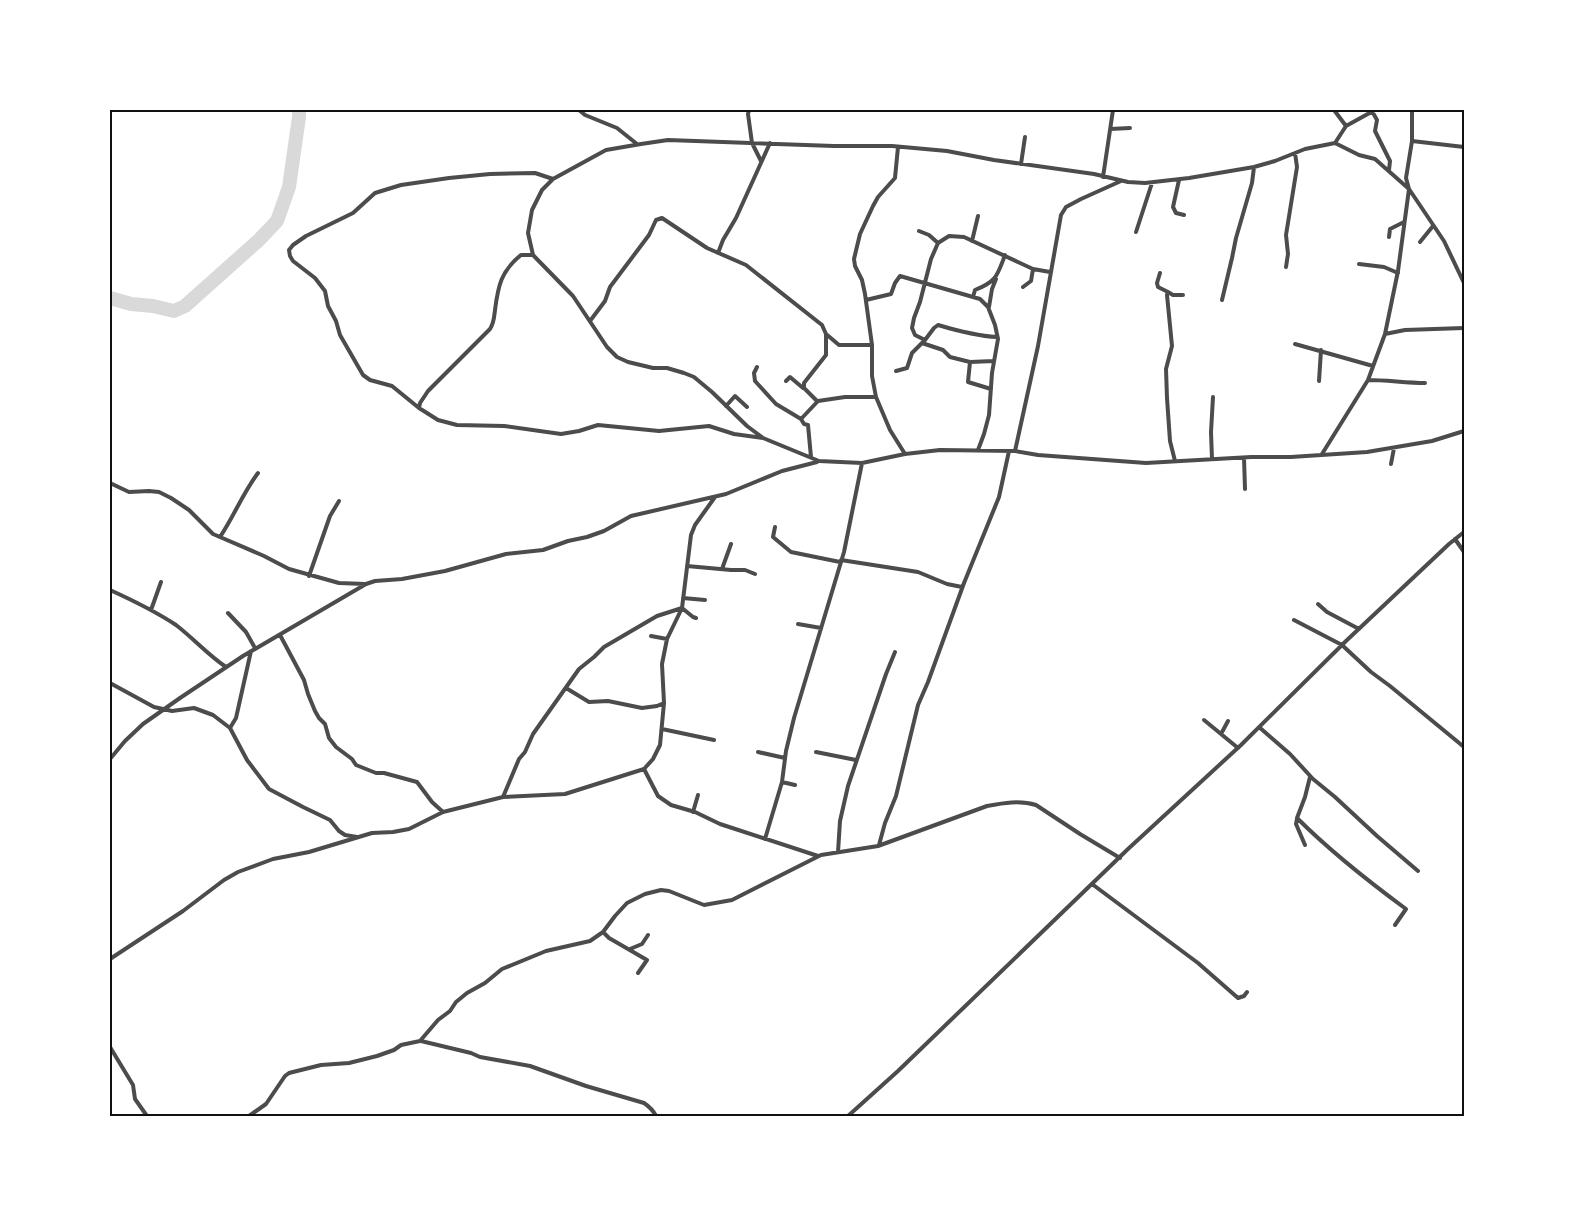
<svg xmlns="http://www.w3.org/2000/svg" width="1574" height="1226" font-family="Raleway,sans-serif">
  <style>
    .lines { fill: none; stroke-linecap: round; stroke-linejoin: round }
    .river { stroke: #d9d9d9; stroke-width: 14 }
    .minor { stroke: #4c4c4c; stroke-width: 4 }
    .neatline { fill: none; stroke: #111; stroke-width: 2 }
  </style>
  <rect width="100%" height="100%" fill="#fff"/>
  <g class="lines">
    <path class="river" d="M 110,298 L 131,304 L 153,306 L 174,311 L 185,306 L 259,240 L 277,221 L 289,187 L 299,117 L 299,110"/>
    <path class="minor" d="M 579,110 L 585,115 L 617,128 L 637,144
      M 749,110 L 748,114 L 752,143 L 761,161
      M 1334,110 L 1346,126
      M 1372,111 L 1377,120 L 1375,131 L 1390,161 L 1389,170
      M 1110,129 L 1130,128
      M 1412,141 L 1464,147
      M 1335,143 L 1359,155 L 1375,159 L 1409,189 L 1444,241 L 1464,283
      M 898,147 L 895,178 L 878,197 L 873,206 L 860,234 L 854,259 L 855,266 L 862,280 L 865,294 L 872,345 L 872,376 L 876,397 L 890,430 L 905,454
      M 1021,164 L 1025,137
      M 1103,177 L 1113,110
      M 553,179 L 535,173 L 490,174 L 449,178 L 401,185 L 375,193 L 353,213 L 306,236 L 293,245 L 289,250 L 290,256 L 293,261 L 315,278 L 325,291 L 328,306 L 336,321 L 340,335 L 363,375 L 370,380 L 392,386 L 419,408 L 438,420 L 457,425 L 504,426 L 561,434 L 579,431 L 598,425 L 659,431 L 709,426 L 734,434 L 763,438 L 819,461 L 862,463 L 905,454 L 940,450 L 1015,451 L 1038,455 L 1146,463 L 1251,457 L 1291,457 L 1367,452 L 1432,441 L 1464,431
      M 1179,180 L 1173,207 L 1176,213 L 1184,215
      M 919,231 L 929,235 L 938,243
      M 1136,232 L 1152,183
      M 1389,237 L 1390,229 L 1404,222
      M 972,241 L 978,216
      M 1420,242 L 1433,226
      M 718,253 L 723,240 L 736,218 L 770,143
      M 1359,264 L 1384,267 L 1398,273
      M 1286,267 L 1288,254 L 1286,235 L 1297,167 L 1295,153
      M 1160,273 L 1157,283 L 1158,287 L 1168,292
      M 1023,287 L 1031,281 L 1033,269
      M 973,297 L 975,290 C 997,281 997,276 1005,255
      M 866,300 L 891,294 L 895,283 L 900,276 L 980,299 L 988,307 L 995,325 L 998,339 L 992,373 L 989,415 L 984,434 L 978,450
      M 1222,300 L 1232,258 L 1236,238 L 1252,183 L 1254,167
      M 989,307 L 992,289 L 996,279
      M 590,321 L 605,301 L 610,287 L 649,235 L 656,220 L 662,218 L 707,248 L 746,265 L 822,325 L 826,334 L 839,345 L 872,345
      M 1385,334 L 1405,330 L 1464,328
      M 925,340 L 934,328 L 938,325 C 958,331 977,336 997,337
      M 922,343 L 943,350 L 950,357 L 970,362
      M 1295,344 L 1373,366
      M 757,367 L 754,373 L 755,381 L 776,404 L 801,419
      M 896,371 L 907,368 L 912,353 L 925,340 L 915,335 L 912,328 L 914,318 L 920,302 L 931,259 L 938,243 L 949,236 L 964,237 L 1033,269 L 1050,272
      M 1368,380 C 1387,380 1406,383 1425,383
      M 786,381 L 790,377 L 803,388
      M 1319,381 L 1321,350
      M 991,389 L 968,382 L 970,362 L 994,361
      M 817,401 L 804,388 L 804,383 L 826,355 L 826,334
      M 726,406 L 735,396 L 747,407
      M 419,408 L 420,403 L 428,391 L 490,329 C 494,323 494,318 495,310 C 498,286 501,271 521,255 L 533,255
      M 763,438 L 747,426 L 712,392 L 694,377 L 684,373 L 667,368 L 653,368 L 628,362 L 617,357 L 607,347 L 573,296 L 533,255 L 528,233 L 532,210 L 542,190 L 553,179 L 606,150 L 641,144 L 668,140 L 834,146 L 892,146 L 947,151 L 994,160 L 1094,174 L 1128,182 L 1145,183 L 1189,178 L 1254,167 L 1275,161 L 1305,149 L 1335,143 L 1346,126 L 1375,110
      M 1015,451 L 1038,346 L 1061,215 L 1066,207 L 1081,199 L 1121,181
      M 1322,454 L 1368,380 L 1385,334 L 1398,271 L 1409,189 L 1406,178 L 1412,141 L 1412,110
      M 811,457 L 808,425 L 804,424 L 801,419 L 818,401 L 845,397 L 876,397
      M 1244,458 L 1245,489
      M 1212,459 L 1211,432 L 1213,397
      M 1175,461 L 1170,441 L 1167,398 L 1166,369 L 1172,346 L 1167,295 L 1168,292 L 1173,295 L 1183,295
      M 1391,464 L 1394,448
      M 110,483 L 129,492 L 149,491 L 159,492 L 171,498 L 189,510 L 213,534 L 264,556 L 289,569 L 339,583 L 365,584
      M 775,527 L 773,537 L 791,552 L 840,562
      M 220,537 C 234,516 243,493 258,473
      M 1455,539 L 1464,552
      M 841,560 L 918,572 L 947,584 L 962,587
      M 687,566 L 731,570 L 745,570 L 755,574
      M 722,569 L 731,544
      M 309,576 L 330,516 L 339,501
      M 110,590 C 132,600 155,611 176,625 C 193,638 208,655 226,667
      M 683,598 L 705,600
      M 1318,604 L 1327,612 L 1359,629
      M 151,610 L 161,582
      M 228,613 L 246,632 L 255,648
      M 1294,620 L 1342,645 L 1371,672 L 1390,686 L 1464,747
      M 798,624 L 821,628
      M 280,635 L 304,680 L 308,694 L 315,711 L 319,718 L 325,724 L 329,738 L 336,747 L 352,759 L 356,765 L 376,773 L 384,773 L 417,782 L 432,802 L 443,812
      M 651,636 L 667,639
      M 110,683 L 154,707 L 172,711 L 194,708 L 213,715 L 230,728 L 247,760 L 269,789 L 303,807 L 330,820 L 339,831 L 345,835 L 357,837
      M 566,688 L 589,702 L 608,701 L 642,708 L 657,706 L 664,703
      M 1204,720 L 1238,748
      M 1259,727 L 1290,754 L 1313,779 L 1335,797 L 1377,836 L 1418,871
      M 230,728 L 236,718 L 251,651
      M 662,729 L 714,740
      M 1221,734 L 1228,721
      M 758,752 L 785,758
      M 816,752 L 856,760
      M 110,759 L 125,741 L 143,724 L 180,698 L 243,656 L 366,584 L 375,581 L 402,579 L 445,571 L 506,554 L 543,550 L 568,541 L 587,537 L 604,531 L 631,516 L 726,494 L 782,471 L 817,462
      M 644,769 L 658,796 L 671,805 L 695,812 L 720,824 L 818,856
      M 1310,777 L 1305,797 L 1297,818 C 1330,851 1368,881 1406,909 L 1395,925
      M 795,785 L 782,782 L 786,751 L 794,718 L 844,552 L 862,463
      M 503,797 L 519,759 L 525,752 L 533,734 L 579,669 L 594,657 L 604,647 L 657,616 L 682,608 L 693,617 L 696,618
      M 693,812 L 698,795
      M 1297,819 L 1296,824 L 1305,845
      M 765,839 L 782,782
      M 879,845 L 885,823 L 896,796 L 918,705 L 928,682 L 964,583 L 999,497 L 1009,451
      M 838,852 L 840,821 L 848,786 L 886,674 L 895,652
      M 1092,884 L 1198,963 L 1238,998 L 1244,996 L 1247,992
      M 603,932 L 609,938 L 647,960 L 638,973
      M 630,949 L 642,944 L 648,935
      M 110,959 L 183,911 L 224,880 L 238,872 L 273,859 L 309,852 L 372,833 L 393,832 L 409,829 L 443,812 L 503,797 L 565,794 L 644,769 L 653,759 L 660,745 L 664,703 L 662,664 L 667,639 L 682,608 L 691,535 L 695,525 L 715,497
      M 421,1041 L 471,1053 L 480,1057 L 530,1066 L 586,1086 L 644,1103 C 650,1107 653,1110 656,1116
      M 110,1047 L 133,1085 L 135,1099 L 147,1116
      M 249,1116 L 266,1104 L 285,1076 L 289,1073 L 321,1065 L 349,1063 L 377,1056 L 394,1050 L 401,1045 L 420,1041 L 438,1020 L 450,1011 L 456,1002 L 467,993 L 485,983 L 502,969 L 546,951 L 590,941 L 603,932 L 615,916 L 627,903 L 645,894 L 661,890 L 669,891 L 704,905 L 732,900 L 821,855 L 878,846 L 987,806 C 1003,803 1020,800 1036,805 L 1080,834 L 1120,858
      M 848,1116 L 898,1071 L 1128,849 L 1241,745 L 1346,641 L 1449,544 L 1464,532"/>
  </g>
  <rect width="1574" height="1226" fill="none" stroke="#ffffff" stroke-width="222"/>
  <rect x="111" y="111" width="1352" height="1004" class="neatline"/>
</svg>
